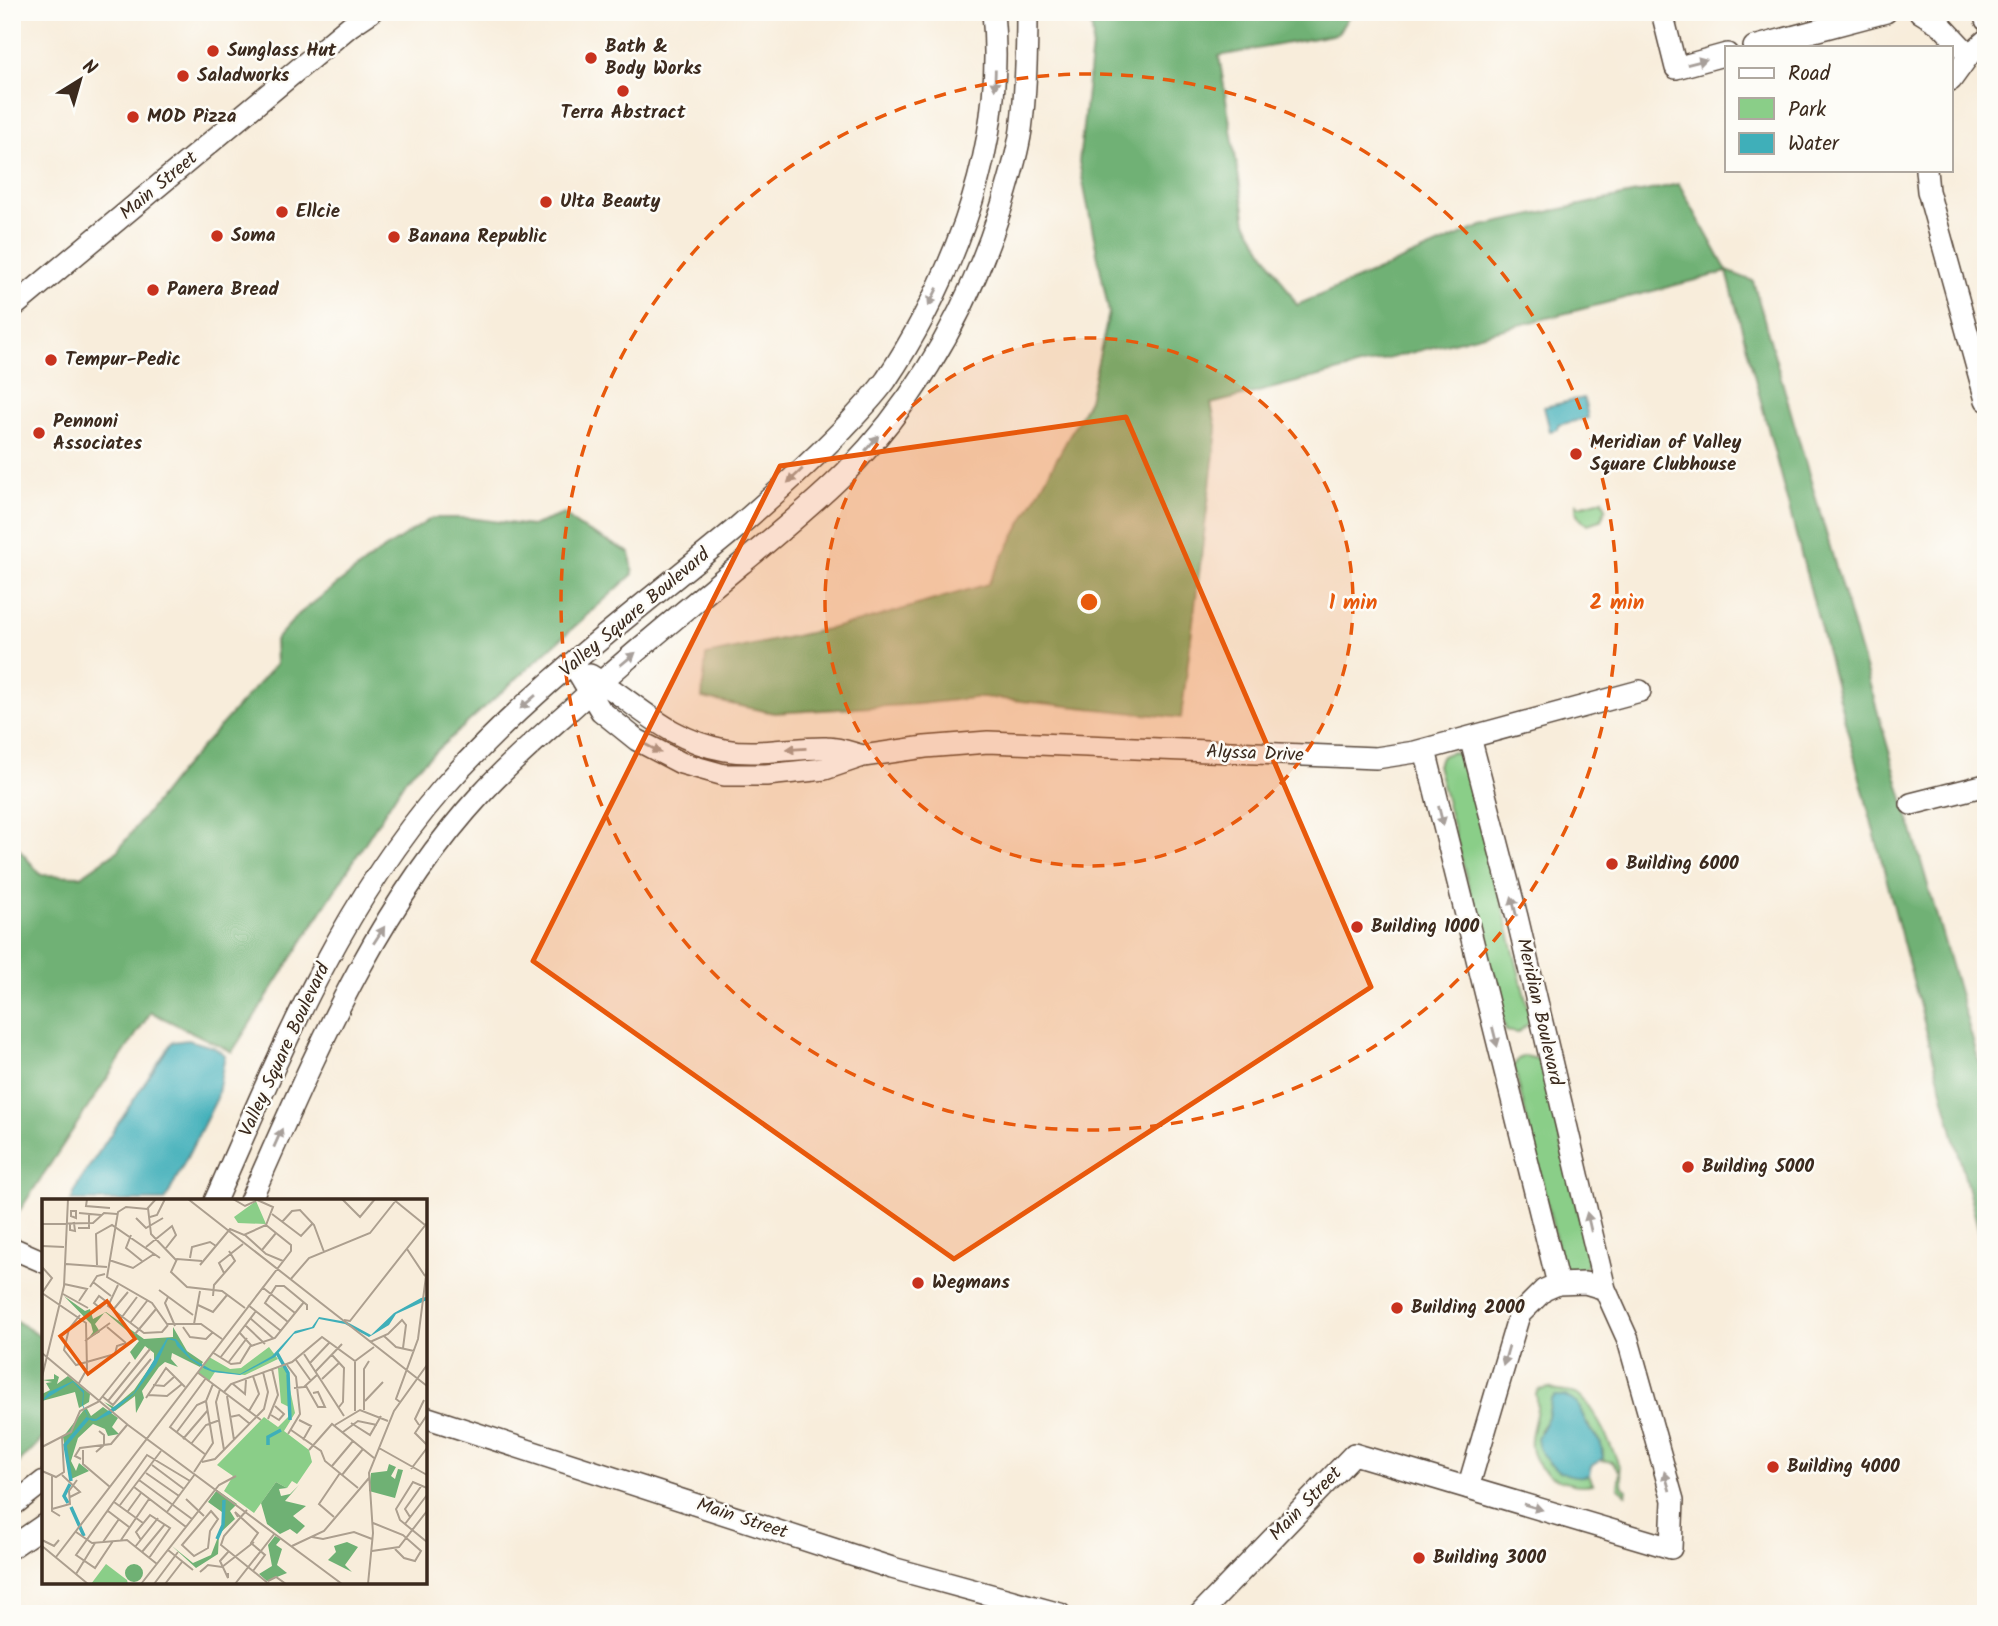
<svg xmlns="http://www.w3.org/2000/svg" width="1998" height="1626" font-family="Kalam,sans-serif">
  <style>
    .green { fill: #8ace88; stroke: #627c53; stroke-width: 2 }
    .forest { fill: #6fb174; stroke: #556e49; stroke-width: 2 }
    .water { fill: #3fafb9; stroke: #3d6c6c; stroke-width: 2 }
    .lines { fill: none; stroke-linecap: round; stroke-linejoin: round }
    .minor-casing { stroke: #57473a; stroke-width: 24 }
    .minor { stroke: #fff; stroke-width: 21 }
    .oneway { fill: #a79f9a }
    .marked { fill: #e8590c; fill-opacity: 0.2; stroke: #e8590c; stroke-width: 5; stroke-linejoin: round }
    .ring { fill: none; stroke: #e8590c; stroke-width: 3.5; stroke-dasharray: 12 9 }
    .poi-dot { fill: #c8321e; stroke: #fdfcf7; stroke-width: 2.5 }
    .labels { text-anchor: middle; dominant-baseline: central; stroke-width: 5; stroke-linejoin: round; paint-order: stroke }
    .poi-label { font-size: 19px; font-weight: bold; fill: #3b2a1e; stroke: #fdfcf7; text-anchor: start }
    .street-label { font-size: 19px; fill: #3b2a1e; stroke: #fdfcf7 }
    .inset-river { fill: none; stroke: #3fafb9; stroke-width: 3.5 }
    .inset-road { fill: none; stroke: #ac9f8f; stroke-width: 2 }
    .view { fill: #e8590c; fill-opacity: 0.15; stroke: #e8590c; stroke-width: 3.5 }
    .inset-edge { fill: none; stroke: #3b2a1e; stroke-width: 3.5 }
    .centre { fill: #e8590c; stroke: #fdfcf7; stroke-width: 3.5 }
    .ring-label { font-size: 21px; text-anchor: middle; font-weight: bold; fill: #e8590c; stroke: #fdfcf7; stroke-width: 5; stroke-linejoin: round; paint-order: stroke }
  </style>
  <rect width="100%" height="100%" fill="#fdfcf7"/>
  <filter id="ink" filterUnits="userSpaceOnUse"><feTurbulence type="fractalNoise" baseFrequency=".0143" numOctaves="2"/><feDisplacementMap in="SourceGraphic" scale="14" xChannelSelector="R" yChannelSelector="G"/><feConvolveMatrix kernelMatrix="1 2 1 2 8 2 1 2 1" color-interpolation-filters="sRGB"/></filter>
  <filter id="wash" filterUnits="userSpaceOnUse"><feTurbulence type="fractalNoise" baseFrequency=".00686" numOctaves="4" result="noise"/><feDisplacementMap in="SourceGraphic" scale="28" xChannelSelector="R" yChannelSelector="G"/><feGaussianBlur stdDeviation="1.57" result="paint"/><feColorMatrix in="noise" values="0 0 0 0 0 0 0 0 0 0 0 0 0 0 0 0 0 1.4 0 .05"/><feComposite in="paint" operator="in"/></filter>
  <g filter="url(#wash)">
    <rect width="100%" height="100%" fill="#f8eddb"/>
    <path class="green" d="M 1602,498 L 1606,508 L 1601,520 L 1588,524 C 1579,520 1574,513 1577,503 L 1579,506 L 1602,500 Z
      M 1451,752 L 1459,754 L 1467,763 L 1529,1013 L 1529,1023 L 1518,1033 L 1506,1031 L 1437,765 L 1442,756 Z
      M 1525,1056 L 1538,1059 L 1542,1065 L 1590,1260 C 1584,1273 1573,1274 1562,1265 L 1514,1066 L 1518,1059 Z
      M 1549,1388 C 1560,1394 1571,1390 1580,1396 C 1594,1408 1625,1468 1622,1485 L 1627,1490 L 1626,1494 L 1618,1487 L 1620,1472 L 1612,1462 L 1600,1460 L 1603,1458 C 1605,1439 1585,1427 1580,1409 L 1550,1406 L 1548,1418 L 1539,1431 L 1548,1463 C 1560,1472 1574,1478 1589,1475 L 1593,1484 C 1565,1490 1527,1470 1531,1438 C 1533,1423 1540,1408 1536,1394 L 1538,1390 Z"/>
    <path class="forest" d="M 1089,12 L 1352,12 L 1337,34 L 1219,56 L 1246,222 L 1297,305 L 1482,226 L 1679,184 L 1727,271 L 1753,281 L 1986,1086 L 1986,1258 L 1727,272 L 1211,404 L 1217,430 L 1181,718 L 982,697 L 920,704 L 774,713 L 702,698 L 706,655 L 860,622 L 988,584 L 1089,400 L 1109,313 L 1079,162 L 1093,37 Z
      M 564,514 L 578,526 L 630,553 L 633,574 L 407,777 L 232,1052 L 151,1012 L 12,1222 L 12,841 L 41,875 L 81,876 L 117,851 L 181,770 L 276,664 L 275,640 L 299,614 L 378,553 L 432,518 L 469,518 L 531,526 Z
      M 12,1318 L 44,1339 L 44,1437 L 12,1470 Z"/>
    <path class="water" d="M 1584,398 L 1588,418 L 1558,425 L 1558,429 L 1550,431 L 1544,407 Z
      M 188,1040 L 213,1047 L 225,1055 L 217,1098 L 165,1201 L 71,1201 L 79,1182 L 172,1042 Z
      M 1555,1396 L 1565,1396 L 1578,1404 L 1587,1425 L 1601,1444 L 1603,1458 L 1591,1466 L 1589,1475 C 1564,1481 1540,1462 1537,1438 L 1548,1417 L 1551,1400 Z"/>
  </g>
  <g filter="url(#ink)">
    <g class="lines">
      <defs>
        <path id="minor" d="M 1662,12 L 1676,68 L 1727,54
          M 1920,12 L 1941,25 L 1969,55
          M 1984,12 L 1986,20
          M 1754,47 L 1886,12
          M 1951,80 L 1969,55 L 1986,40
          M 1926,170 L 1928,191 L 1986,400
          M 12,308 L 350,26 L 371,12
          M 573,664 L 601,711 L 637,740 L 681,763 L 724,775 L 766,775 L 825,769 L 863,756 L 925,747 L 988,742 L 1376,758 L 1415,752 L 1640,691
          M 590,675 C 637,703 667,740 725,750 C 758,756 793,747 827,748 C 839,748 852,753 863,756
          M 1425,750 L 1558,1284
          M 1911,804 L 1986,785
          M 215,1201 C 278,1058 338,909 442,789 C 528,691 634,613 734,530 C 771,498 808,465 842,430 C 857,414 873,398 886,380 C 919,331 945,277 965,222 C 989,154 1000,84 993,12
          M 250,1201 C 314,1058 374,910 482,793 C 515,757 553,726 589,693 C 638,648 690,607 741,564 C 776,535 813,505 846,472 C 919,397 969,308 1001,208 C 1009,182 1017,157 1021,130 C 1026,91 1027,51 1027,12
          M 12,1248 L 44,1262
          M 425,1417 L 892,1568 L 1060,1614
          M 1468,1488 L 1519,1315 L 1544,1290 L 1558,1284 L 1585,1283 L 1605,1289
          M 12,1506 L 44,1481
          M 12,1547 L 44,1525
          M 1200,1614 L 1354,1454 L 1671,1548 L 1673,1500 L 1628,1340 L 1605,1289 L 1517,917 L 1470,737"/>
      </defs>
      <use href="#minor" class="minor-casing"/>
      <use href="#minor" class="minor"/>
    </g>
    <defs><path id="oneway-solid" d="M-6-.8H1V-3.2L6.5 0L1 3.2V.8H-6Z" transform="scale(1.75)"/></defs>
    <g class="oneway">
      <use href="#oneway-solid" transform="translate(1697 62) rotate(-15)"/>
      <use href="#oneway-solid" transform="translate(995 80) rotate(92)"/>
      <use href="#oneway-solid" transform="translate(933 297) rotate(116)"/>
      <use href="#oneway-solid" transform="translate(872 443) rotate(-49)"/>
      <use href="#oneway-solid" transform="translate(795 476) rotate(137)"/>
      <use href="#oneway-solid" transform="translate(628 659) rotate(-40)"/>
      <use href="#oneway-solid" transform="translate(528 702) rotate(139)"/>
      <use href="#oneway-solid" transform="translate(652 748) rotate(29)"/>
      <use href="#oneway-solid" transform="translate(796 749) rotate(177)"/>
      <use href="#oneway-solid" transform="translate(1441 816) rotate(76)"/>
      <use href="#oneway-solid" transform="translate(1514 906) rotate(-104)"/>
      <use href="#oneway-solid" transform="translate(379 935) rotate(-57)"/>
      <use href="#oneway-solid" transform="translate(1495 1037) rotate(76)"/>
      <use href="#oneway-solid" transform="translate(278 1138) rotate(-66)"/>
      <use href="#oneway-solid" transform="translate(1589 1222) rotate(-103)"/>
      <use href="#oneway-solid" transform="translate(1506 1356) rotate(106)"/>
      <use href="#oneway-solid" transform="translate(1667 1481) rotate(-106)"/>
      <use href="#oneway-solid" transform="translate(1533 1507) rotate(17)"/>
    </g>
  </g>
  <path class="marked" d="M 1126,417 L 1371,987 L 954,1259 L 533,961 L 780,466 Z"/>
  <circle cx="1089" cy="602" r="264" fill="#e8590c" fill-opacity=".12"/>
  <g class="ring">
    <circle cx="1089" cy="602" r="264"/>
    <circle cx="1089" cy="602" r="528"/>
  </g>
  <g class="poi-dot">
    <circle cx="213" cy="51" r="7"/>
    <circle cx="591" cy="58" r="7"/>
    <circle cx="183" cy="76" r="7"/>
    <circle cx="623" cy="91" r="7"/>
    <circle cx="133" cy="117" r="7"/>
    <circle cx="546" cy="202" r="7"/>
    <circle cx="282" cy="212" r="7"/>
    <circle cx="217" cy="236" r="7"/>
    <circle cx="394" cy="237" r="7"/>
    <circle cx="153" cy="290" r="7"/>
    <circle cx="51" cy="360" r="7"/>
    <circle cx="39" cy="433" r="7"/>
    <circle cx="1576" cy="454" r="7"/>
    <circle cx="1612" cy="864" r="7"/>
    <circle cx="1357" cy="927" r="7"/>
    <circle cx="1688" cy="1167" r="7"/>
    <circle cx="918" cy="1283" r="7"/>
    <circle cx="1397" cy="1308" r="7"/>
    <circle cx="1773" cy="1467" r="7"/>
    <circle cx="1419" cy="1558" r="7"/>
  </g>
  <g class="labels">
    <g class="poi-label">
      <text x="605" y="47">Bath &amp;<tspan x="605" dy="22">Body Works</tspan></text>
      <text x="227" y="51">Sunglass Hut</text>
      <text x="197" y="76">Saladworks</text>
      <text x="623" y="113" text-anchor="middle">Terra Abstract</text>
      <text x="147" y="117">MOD Pizza</text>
      <text x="560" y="202">Ulta Beauty</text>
      <text x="296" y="212">Ellcie</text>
      <text x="231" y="236">Soma</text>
      <text x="408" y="237">Banana Republic</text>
      <text x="167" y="290">Panera Bread</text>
      <text x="65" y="360">Tempur-Pedic</text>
      <text x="53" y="422">Pennoni<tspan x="53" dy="22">Associates</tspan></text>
      <text x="1590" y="443">Meridian of Valley<tspan x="1590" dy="22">Square Clubhouse</tspan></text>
      <text x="1626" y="864">Building 6000</text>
      <text x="1371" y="927">Building 1000</text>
      <text x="1702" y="1167">Building 5000</text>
      <text x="932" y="1283">Wegmans</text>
      <text x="1411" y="1308">Building 2000</text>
      <text x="1787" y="1467">Building 4000</text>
      <text x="1433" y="1558">Building 3000</text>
    </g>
    <g class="street-label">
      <text transform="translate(159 186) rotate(-40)">Main Street</text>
      <text transform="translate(635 613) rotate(-40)">Valley Square Boulevard</text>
      <text transform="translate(1255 754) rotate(2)">Alyssa Drive</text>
      <text transform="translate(1539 1012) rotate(77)">Meridian Boulevard</text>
      <text transform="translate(285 1050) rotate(-65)">Valley Square Boulevard</text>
      <text transform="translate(1306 1504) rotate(-46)">Main Street</text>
      <text transform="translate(742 1519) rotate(18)">Main Street</text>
    </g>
  </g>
  <g transform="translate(42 1199)">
    <rect width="385" height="385" fill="#f8eddb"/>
    <path d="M 214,2 L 224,25 L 196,24 L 192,18 ZM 227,148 L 236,160 L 203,176 L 173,173 L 167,182 L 156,173 L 167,158 L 188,170 L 199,169 ZM 243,167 L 253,214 L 242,232 L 267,251 L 270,263 L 255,285 L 250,282 L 245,289 L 234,283 L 212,314 L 182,292 L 191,277 L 175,266 L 222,218 L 236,228 L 248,216 L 247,208 L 239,204 L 236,169 ZM 64,365 L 85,381 L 86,385 L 49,385 Z" fill="#8ace88"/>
    <path d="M 22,97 L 43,112 L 48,110 L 51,120 L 64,113 L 102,140 L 131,138 L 131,128 L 145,152 L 161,163 L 158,168 L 130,154 L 129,160 L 136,168 L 123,163 L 117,168 L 100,192 L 102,199 L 94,214 L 93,197 L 73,212 L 62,203 L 72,208 L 92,191 L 112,162 L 112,154 L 103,147 L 93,161 L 88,153 L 97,142 L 63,113 L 53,125 L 58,133 L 46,140 L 51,133 L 49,125 ZM 12,175 L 17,178 L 15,185 L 26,177 L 48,195 L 47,203 L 37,209 L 33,193 L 0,202 L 0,195 L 8,191 L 4,184 L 10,183 L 1,181 L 12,180 ZM 44,208 L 49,217 L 61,208 L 76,219 L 70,228 L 77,235 L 66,237 L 63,230 L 51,225 L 36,239 L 29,262 L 34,272 L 37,264 L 47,272 L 29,280 L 21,238 ZM 347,265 L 354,268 L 349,277 L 353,280 L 356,270 L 361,271 L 353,299 L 327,292 L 329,274 L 345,272 ZM 234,283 L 245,289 L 237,290 L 239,297 L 248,295 L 257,286 L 243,302 L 264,307 L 251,317 L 263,327 L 255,335 L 248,330 L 238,335 L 225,325 L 219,304 ZM 175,291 L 195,305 L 188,312 L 193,320 L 177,335 L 176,355 L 154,369 L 130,347 L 151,364 L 169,356 L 181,325 L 180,313 L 166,303 ZM 233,337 L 239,340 L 234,346 L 240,350 L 235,366 L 245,374 L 225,382 L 217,375 L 230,367 L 226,346 ZM 305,343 L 316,348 L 303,366 L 310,373 L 286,361 L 294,353 L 292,347 ZM83 374a9 9 0 1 1 18 0a9 9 0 1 1-18 0Z" fill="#6fb174"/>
    <path d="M 379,99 L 384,98 L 385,101 L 354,115 L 347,126 L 327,138 L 303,125 L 277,120 L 272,129 L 252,135 L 233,158 L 198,176 L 171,173 L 163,170 L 148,160 L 135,147 L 133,142 L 126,140 L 114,166 L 93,194 L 70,214 L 54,222 L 50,222 L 47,220 L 40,206 L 41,194 L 31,183 L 0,202 L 7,193 L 31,182 L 42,192 L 41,206 L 47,219 L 54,220 L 92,194 L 125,139 L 134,140 L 149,159 L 170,171 L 198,175 L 230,157 L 253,132 L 270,128 L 277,118 L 305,123 L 329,136 L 352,114 Z" fill="#3fafb9"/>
    <path class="inset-river" d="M 235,154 L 246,174 L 248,221M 226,246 L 226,238 L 239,231M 29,282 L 23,246 L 46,219M 26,304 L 22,297 L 28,285M 29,308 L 42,337M 175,340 L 181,326 L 182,301"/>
    <path class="inset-road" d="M 45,0 L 44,7 L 68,9M 114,0 L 105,10 L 84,8 L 76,13 L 65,78 L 110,104 L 125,125 L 159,125 L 180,140M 146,0 L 385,187M 191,0 L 203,7 L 214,2M 300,0 L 318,18 L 333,0M 351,0 L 383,26M 106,9 L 109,35 L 134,61M 29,12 L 34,12 L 34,19 L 29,17 ZM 37,14 L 59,16M 230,15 L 259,37 L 271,24M 108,18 L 115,16 L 123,0M 94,19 L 104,29 L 121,19M 240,23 L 250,12 L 258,11 L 272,26 L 282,53M 32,24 L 33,32 L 28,31 L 28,25 ZM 0,25 L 51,24 L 62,14 L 75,15M 36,29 L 47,29 L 47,15M 89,36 L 84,49 L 100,62M 203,36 L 224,55 L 241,62M 0,47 L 22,48M 104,48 L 130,27 L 134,36 L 124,49M 365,50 L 383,77M 220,51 L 234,34M 148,59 L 150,48 L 168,43 L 174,47M 67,61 L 91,69 L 112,55M 160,62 L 135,60 L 129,73 L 145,88 L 180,92 L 203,109M 24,65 L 65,68M 55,66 L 54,35 L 70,26 L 118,59M 158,66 L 188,30 L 202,36 L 224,26 L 231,8 L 213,0M 0,68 L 10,79 L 0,94M 182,74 L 177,64 L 201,45M 248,81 L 267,59 L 328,34 L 355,0M 51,83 L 69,97M 22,85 L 45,90 L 37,102M 76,86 L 66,107 L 102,134 L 120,133 L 126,126M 48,88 L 55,77 L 63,75M 220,88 L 253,114M 117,91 L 151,116M 0,94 L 44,124 L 45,170 L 37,184M 21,95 L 46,109M 171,97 L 172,86 L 193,62 L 187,52M 126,98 L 123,104 L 133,127M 65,103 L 58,109 L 52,104 L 57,97 L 65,103M 156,106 L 171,113 L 185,96M 206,106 L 239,132M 71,111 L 86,93M 38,116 L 27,130 L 22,151 L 34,166 L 73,155 L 75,147 L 84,144M 208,119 L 232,140M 302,121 L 308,122 L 385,24M 77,122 L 95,98M 246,123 L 223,104 L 234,87 L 242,87 L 265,106 L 265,111M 88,124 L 105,102M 152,125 L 158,92M 203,126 L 223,145M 65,128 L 84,144M 141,128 L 148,138 L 164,140 L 171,133M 93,135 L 114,110M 342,137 L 354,148 L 372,152M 43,142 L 68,124M 328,143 L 346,135 L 360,121 L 364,126 L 361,149M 209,147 L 233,139 L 262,103M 170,153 L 189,165 L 198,164 L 209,146 L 197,133M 0,154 L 86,226 L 300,385M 262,155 L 302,217M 290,156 L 302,169 L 301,203 L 297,208M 178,159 L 214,112M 254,161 L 269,182M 186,164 L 205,139M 268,164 L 288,143M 245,166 L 254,178 L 258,215 L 246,235M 274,172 L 300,145M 155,173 L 219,221M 0,178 L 22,87 L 26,0M 164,179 L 128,228 L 164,256M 280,180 L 298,163M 191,185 L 203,195 L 204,181M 111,186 L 122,187 L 133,177M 264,187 L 276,208 L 283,208 L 276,193 L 271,194M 252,189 L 262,188 L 276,175M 178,190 L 174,203 L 182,251M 182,193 L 189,185 L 250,163 L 280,138 L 313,162 L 332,148M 106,196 L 125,197 L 140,185M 60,197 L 71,206 L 109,160M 185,197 L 192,241M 104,199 L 124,169 L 143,188M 66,202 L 108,150M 323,202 L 341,183M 358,203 L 354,200 L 376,140 L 385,69M 322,211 L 322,170 L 327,162M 207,212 L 217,195 L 211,177M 313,212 L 313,162M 229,216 L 237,221 L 242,215 L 233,207M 385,216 L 373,234 L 385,246M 188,218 L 197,216 L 208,225M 226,220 L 236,196 L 230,170M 257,221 L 269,227 L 261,241M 309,224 L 328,236 L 339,217M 293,226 L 318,211 L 346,222M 377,226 L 373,220 L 382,201M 249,231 L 279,252 L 283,262 L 316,289M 301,233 L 316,222 L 335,226M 134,234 L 155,206 L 164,202M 141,240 L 166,211M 149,245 L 164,226 L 178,221M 0,248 L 29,233 L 38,212 L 56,203 L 88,163M 337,249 L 385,276M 41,251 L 41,265 L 68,288M 267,251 L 290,225 L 332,259M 54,253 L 62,246 L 62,236 L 57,232M 39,260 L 33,257 L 38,249 L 69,245 L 85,226M 160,263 L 173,260 L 222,210 L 226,193 L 221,173M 110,266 L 142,290M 290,267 L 311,242M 369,270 L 385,249M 0,272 L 14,278 L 22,273 L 20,238M 152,273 L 171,244 L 164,202 L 171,185M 104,274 L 137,297M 20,276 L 38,293 L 28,298M 300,276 L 321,250M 10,277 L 10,312 L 18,317M 97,281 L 150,320M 92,288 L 144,328M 385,289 L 371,283 L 354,310 L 358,321 L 385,343M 144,300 L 162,317M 72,303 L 101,324M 78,306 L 119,252M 10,310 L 28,305 L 27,292 L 35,281M 205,311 L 182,337 L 179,346 L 227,385M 66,312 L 87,328M 86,312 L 99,294M 169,312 L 176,320 L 168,332 L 166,349 L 152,357 L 140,346 ZM 125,313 L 153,275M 196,318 L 193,313 L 216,334 L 209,344 L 223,356 L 211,372M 292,318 L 277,305 L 298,274M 368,318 L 363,310 L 380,286M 331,324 L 361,336 L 379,352 L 373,362 L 362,359 L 353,350M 363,325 L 385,296M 34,333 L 50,344 L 85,341 L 115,365M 270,338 L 281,340 L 312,333 L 330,340M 0,339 L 0,363M 0,341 L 12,347 L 17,341M 79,341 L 107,300M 99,341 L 94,333 L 108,316 L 128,329 L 107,359M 71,342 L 53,369 L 34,356 L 105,256 L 148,282M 61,343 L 77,320M 0,347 L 46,385M 250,347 L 282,332 L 327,279M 93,348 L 116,319M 126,351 L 151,371M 330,352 L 357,348 L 385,312M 100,353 L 123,325M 14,358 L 249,52 L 249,46 L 224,26M 164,368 L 158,373 L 166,366 L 180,368 L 212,343M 186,374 L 186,379 L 178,362 L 187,352M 34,375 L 53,344M 226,382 L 234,378 L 244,385M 99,385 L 177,286 L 194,277M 112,385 L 136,353M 123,385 L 140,363M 193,385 L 233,334M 326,385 L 331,334 L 327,274 L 352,212 L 385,166"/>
    <path class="view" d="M 65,102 L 93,140 L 46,175 L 18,137 Z"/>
    <rect width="385" height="385" class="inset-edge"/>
  </g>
  <circle cx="1089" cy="602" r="10" class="centre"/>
  <g class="ring-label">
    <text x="1353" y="609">1 min</text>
    <text x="1617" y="609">2 min</text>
  </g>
  <rect width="1998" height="1626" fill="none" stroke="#fdfcf7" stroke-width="42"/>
  <rect x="1725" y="46" width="228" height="126" fill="#fdfcf7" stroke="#afa8a0" stroke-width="2"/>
  <rect x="1739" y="68" width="35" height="10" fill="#ffffff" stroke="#afa8a0" stroke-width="2"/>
  <text x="1788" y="80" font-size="21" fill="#3b2a1e">Road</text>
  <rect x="1739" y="98" width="35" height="21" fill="#8ace88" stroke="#afa8a0" stroke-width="2"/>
  <text x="1788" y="116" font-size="21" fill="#3b2a1e">Park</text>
  <rect x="1739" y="133" width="35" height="21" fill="#3fafb9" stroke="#afa8a0" stroke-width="2"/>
  <text x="1788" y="150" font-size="21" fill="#3b2a1e">Water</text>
  <g transform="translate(80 80) rotate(37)" stroke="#fdfcf7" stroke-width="5" paint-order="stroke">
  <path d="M0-5L12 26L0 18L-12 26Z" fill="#3b2a1e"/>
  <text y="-10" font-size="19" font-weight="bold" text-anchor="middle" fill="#3b2a1e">N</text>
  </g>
</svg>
